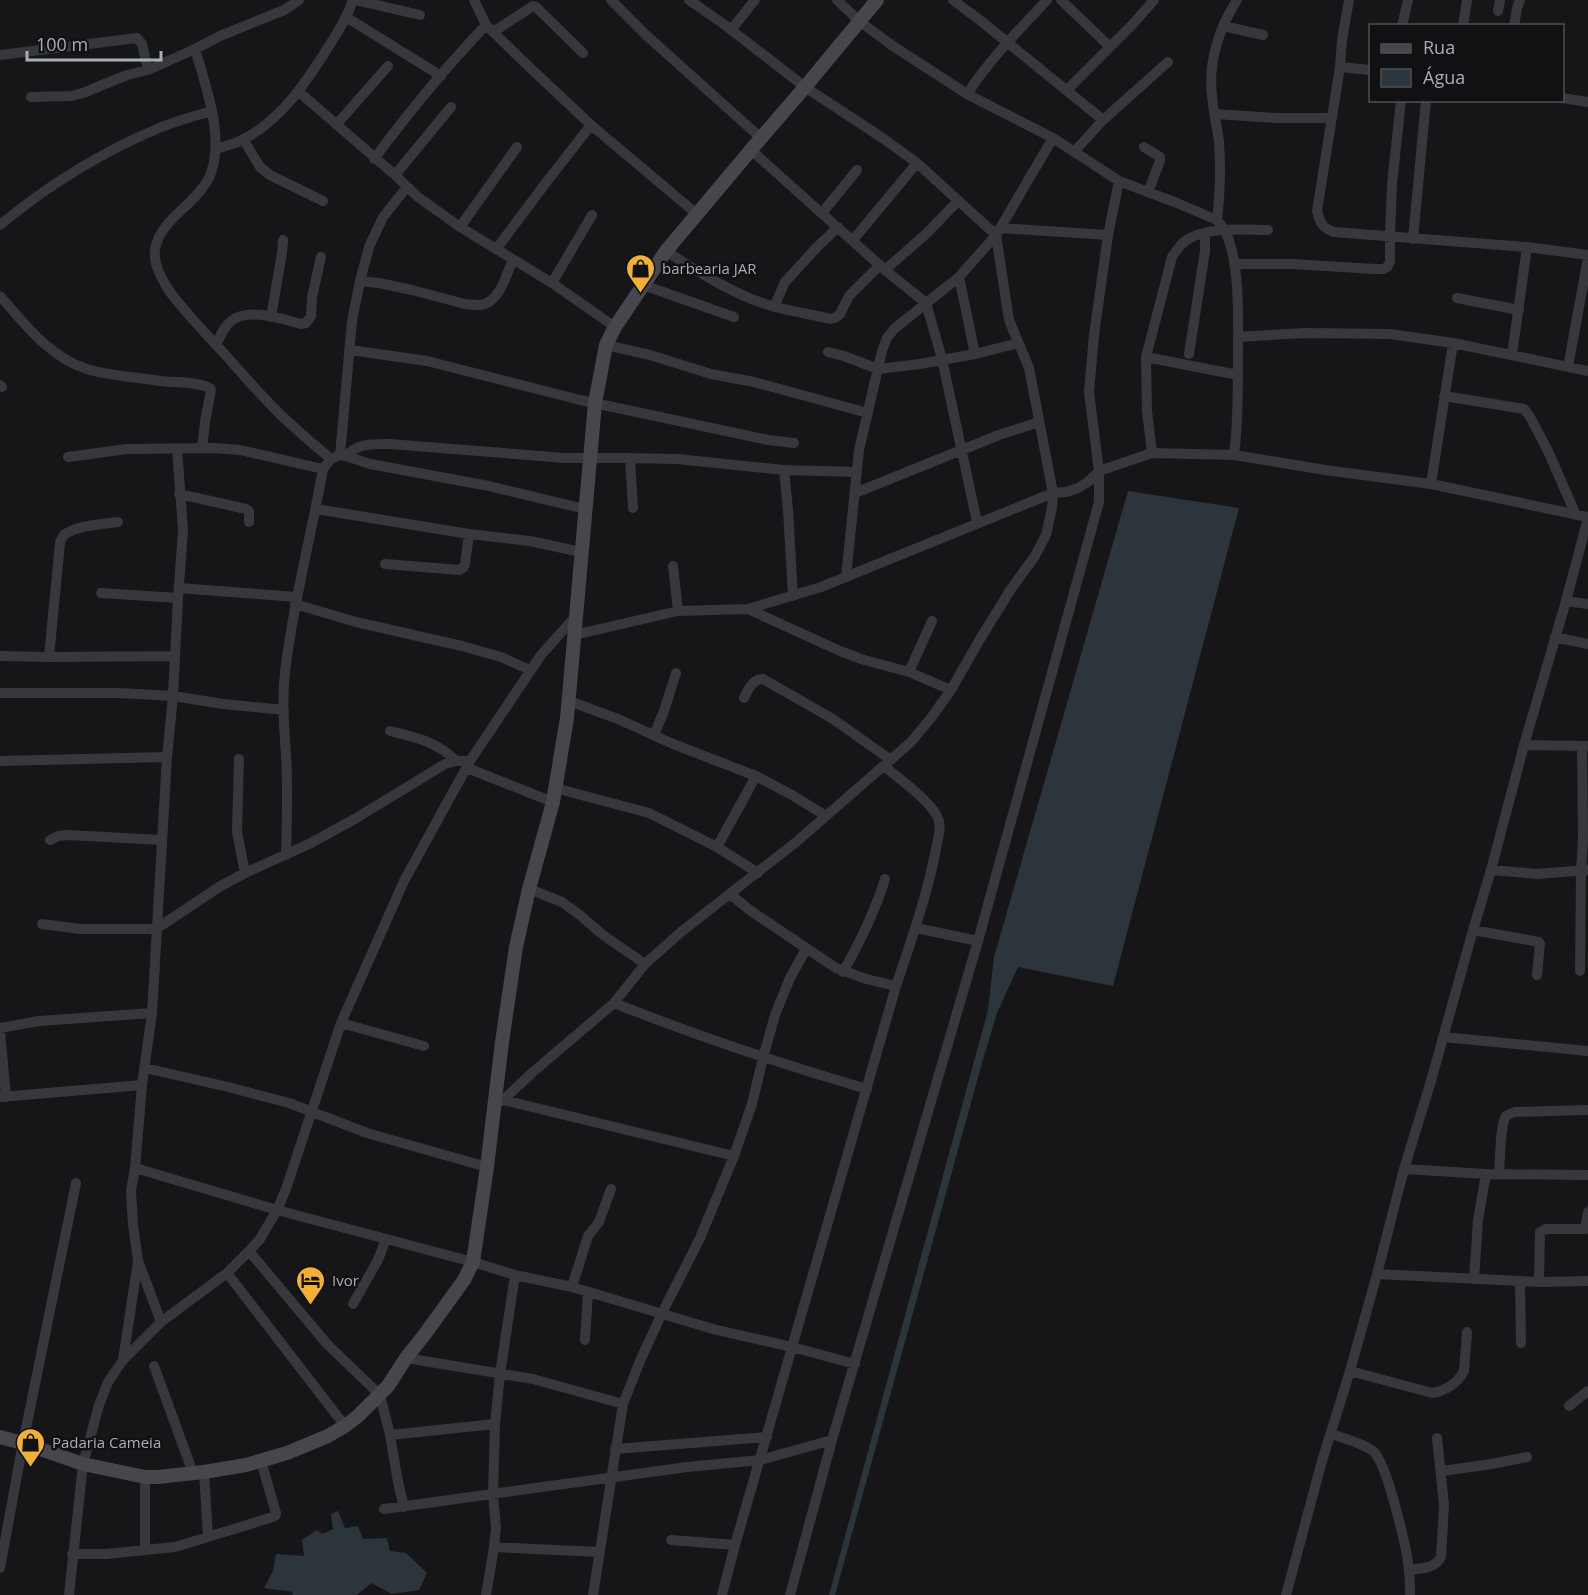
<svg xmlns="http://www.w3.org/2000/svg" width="1588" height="1595" font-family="'Open Sans',sans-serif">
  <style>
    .water { fill: #2c353c }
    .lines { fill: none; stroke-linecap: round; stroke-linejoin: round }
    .street { stroke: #37383d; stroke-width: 10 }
    .secondary { stroke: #45474d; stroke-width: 14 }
    .labels { text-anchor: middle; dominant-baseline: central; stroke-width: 5; stroke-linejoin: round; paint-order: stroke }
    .poi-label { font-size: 15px; fill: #a8adb8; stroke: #111113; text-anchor: start }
  </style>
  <rect width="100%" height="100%" fill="#161618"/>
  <path class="water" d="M 1128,491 L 1239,508 L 1113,986 L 1018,967 L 997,1013 L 982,1063 L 835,1595 L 829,1595 L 988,1010 L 994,957 Z
    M 338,1511 L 345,1528 L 358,1526 L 363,1539 L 387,1538 L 390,1551 L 406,1553 L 427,1573 L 419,1590 L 392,1594 L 371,1583 L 357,1595 L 292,1595 L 293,1592 L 264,1588 L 273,1571 L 276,1554 L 304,1556 L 302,1540 L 317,1530 L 322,1534 L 333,1529 L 331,1514 Z"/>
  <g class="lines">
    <path class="street" d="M 355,0 L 420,15
      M 474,0 L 486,25 L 524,62 L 591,125 L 698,215
      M 611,0 L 646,35 L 761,138
      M 837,0 L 859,21 L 893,46 L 967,94 L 1053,138 L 1119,181 L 1177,203 L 1217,220
      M 953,0 L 981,21 L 1103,120
      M 1061,0 L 1109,46
      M 1349,0 L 1342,40 L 1340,67 L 1317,211 C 1320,223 1323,228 1334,232 L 1527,247 L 1588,255
      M 1498,11 L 1500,0
      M 346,17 L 441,76
      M 1223,26 L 1263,35
      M 1402,26 L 1408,0
      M 1463,26 L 1467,0
      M 1514,26 L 1517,8 L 1520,0
      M 731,30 L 755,0
      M 493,32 L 533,6 L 536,7 L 583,53
      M 195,49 C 206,87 226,140 209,178 C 204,187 196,196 189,203 C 176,215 157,231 155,250 C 153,264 162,280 170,292 C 185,312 203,331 221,350 C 238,369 255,389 273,407 C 291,426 311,442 331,459
      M 0,55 L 137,38 L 142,44 L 148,70
      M 1340,67 L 1370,70
      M 1067,90 L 1132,25 L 1154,0
      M 299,92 L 395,175 L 418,197 L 460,227 L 552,283 L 615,327
      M 967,94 C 990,59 1019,30 1047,0
      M 31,97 L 71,96 L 83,93 L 127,75 L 148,70 L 195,49 L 220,36 L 284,10 L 299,0
      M 1562,98 L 1588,102
      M 1215,114 L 1276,118 L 1332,118
      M 337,124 L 388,66
      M 243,139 L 260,167 L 270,175 L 323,201
      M 1144,147 L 1160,157 L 1160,161 L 1148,192
      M 216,149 C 224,146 234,144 242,140 C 280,121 305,84 327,49 C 337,34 347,18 353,0
      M 751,150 L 885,270 L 926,303 L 942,359 L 977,522
      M 1074,152 L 1103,120 L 1168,62
      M 374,159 C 409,112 446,67 486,25
      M 395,175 L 451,107
      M 822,213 L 857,170
      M 0,225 C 47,186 102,152 159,128 C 176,121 194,116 212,111
      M 460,227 L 517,147
      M 1000,228 L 1108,235
      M 1413,239 L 1426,100
      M 853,240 L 917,163
      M 497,248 L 545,184 L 591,125
      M 666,251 C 690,267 714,282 740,294 C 768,308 800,312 831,319 L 835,318 L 840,314 L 849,296 L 880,265
      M 1234,264 L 1292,264 L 1375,269 L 1384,269 L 1388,266 L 1390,261 L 1390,236 L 1392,184 L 1401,100
      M 885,270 L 927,233 L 958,201
      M 959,277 L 975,354
      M 360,281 L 379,283 L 412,290 L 465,304 C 469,304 475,305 480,305 C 500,303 506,275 513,259
      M 552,283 L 592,215
      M 643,285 L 734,317
      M 0,296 C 24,323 50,358 87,369 C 108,376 138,377 160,381 C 176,383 195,381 210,388 L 211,390 L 205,422 L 202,448
      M 1457,298 L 1519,310
      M 774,307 L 785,282 L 818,246 L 838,227
      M 271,317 L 282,253 L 283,240
      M 1238,337 L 1305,333 L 1390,334 L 1453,343 L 1588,371
      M 216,345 C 220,336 224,327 231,321 C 248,307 282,319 301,324 L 306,323 L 311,316 L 312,297 L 321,257
      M 606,345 L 650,355 L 711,374 L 754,382 L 868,413
      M 350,350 L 427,361 L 580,400 L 768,440 L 794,443
      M 828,352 L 844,356 L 878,369 L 920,364 L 975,354 L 1018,343
      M 1189,354 L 1205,251 L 1205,233
      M 1512,355 L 1527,247
      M 1146,357 L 1238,375
      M 1568,367 L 1588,258
      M 0,385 L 2,387
      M 1444,396 L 1524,409 L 1530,417 L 1548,451 L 1576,515
      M 1152,453 L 1147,411 L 1146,357 L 1172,257 C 1176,252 1179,246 1184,242 C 1204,226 1243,230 1268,230
      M 340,455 L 352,321 L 360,281 L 369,247 L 383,217 L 407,187
      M 1234,455 C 1238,424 1238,394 1238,363 C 1238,327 1241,262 1225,231 C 1223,227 1219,223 1217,220 C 1220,194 1221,168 1219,142 C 1217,126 1213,111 1212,96 C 1208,62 1219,28 1237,0
      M 346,456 C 357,443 375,444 390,444 L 565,458 L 630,458 L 677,459 L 784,470 L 856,472
      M 68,457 L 127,449 L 214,448 L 240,450 L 323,469
      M 630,458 L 633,508
      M 784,470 L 788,510 L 793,596
      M 1431,484 L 1453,343
      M 855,493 L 999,435 L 1039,422
      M 179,494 L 246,509 L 249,511 L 249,522
      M 316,509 L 469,534 L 530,541 L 581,552
      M 385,564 L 459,570 L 463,568 L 465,564 L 469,534
      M 673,566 L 678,611
      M 846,577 L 859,450 L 882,351 L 887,338 L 894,329 L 959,277 L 996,235 L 1053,138
      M 179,588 L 297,597
      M 101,593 L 178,598
      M 1566,601 L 1588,604
      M 295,604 L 356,622 L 462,646 L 501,657 L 530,670
      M 748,609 L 840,651 L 861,659 L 909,672 L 951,690
      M 574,635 L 678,611 L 748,609 L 821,587 L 1053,493 L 1067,492 L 1078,488 L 1088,482 L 1099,471 L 1152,453 L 1234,455 L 1325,470 L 1431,484 L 1588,517
      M 1555,637 L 1588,644
      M 0,656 L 49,657 L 175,656
      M 49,657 L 60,543 C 62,538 63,534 69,532 C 81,525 104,524 118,522
      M 909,672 L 932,621
      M 0,693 L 119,693 L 173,696 L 223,704 L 284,710
      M 744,698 C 748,690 753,678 763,679 L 833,719 L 891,760
      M 569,701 L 618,719 L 673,744 L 756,776 L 792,795 L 826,816
      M 390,731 C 415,737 438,742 456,761
      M 654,735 L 664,711 L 676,673
      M 1524,745 L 1587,746
      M 239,759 L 237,832 L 245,873
      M 0,761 L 167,757
      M 467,768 L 553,802
      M 555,788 L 649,813 L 717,847 L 758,873
      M 50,840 L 58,836 L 68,835 L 162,840
      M 717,847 L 756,776
      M 286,855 C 287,822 288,788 286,754 C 284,727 282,699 285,672 C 293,603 311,537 323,469 L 331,459 L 340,455 L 346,456 L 370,464 L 489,486 L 585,509
      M 1491,870 L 1537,874 L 1587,870
      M 529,889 L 562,902 L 581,916 L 603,935 L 645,964
      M 731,895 L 751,911 L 836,968 L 866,979 L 896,986
      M 42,924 L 80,929 L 156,929 L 219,887 L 245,873 L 309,844 L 353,820 L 445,764 L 456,761 L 470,761
      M 916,928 L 978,941
      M 1473,930 L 1539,942 L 1540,944 L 1537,975
      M 1580,971 L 1581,871 L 1583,839 L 1582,746
      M 843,972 C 860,942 875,912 885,879
      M 614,1003 C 697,1036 781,1064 867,1089
      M 341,1023 L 424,1046
      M 0,1028 L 39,1021 L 152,1013
      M 0,1031 L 6,1097
      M 1443,1037 L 1588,1051
      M 145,1068 L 228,1087 L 289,1103 L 367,1133 L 487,1167
      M 0,1097 L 142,1085
      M 503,1100 L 734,1156
      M 493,1106 L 503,1100 L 533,1072 L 614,1003 L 645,964 L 681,932 L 795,843 L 911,742 L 931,718 L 951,690 L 980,639 L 1011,589 L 1035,556 L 1046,535 L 1052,508 L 1053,493 L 1029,368 L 1009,320 L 996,235 L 917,163 L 884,139 L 805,87 L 725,25 L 689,0
      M 135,1168 L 277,1210 L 473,1262 L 515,1275 L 572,1287 L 713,1329 L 792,1347 L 855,1364
      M 1404,1169 L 1486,1174 L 1588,1175
      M 1499,1174 C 1500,1163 1500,1124 1506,1116 C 1509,1114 1511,1113 1515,1112 L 1588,1110
      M 249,1251 L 327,1344 L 380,1395 L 390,1435 L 398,1482 L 404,1507
      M 139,1263 L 161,1322
      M 227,1273 L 345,1426
      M 1377,1274 L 1539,1282 L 1588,1281
      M 1474,1279 L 1478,1220 L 1486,1174
      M 1520,1281 L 1521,1343
      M 1539,1282 L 1540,1232 L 1546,1229 L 1585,1229 L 1588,1212
      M 572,1287 L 588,1236 L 599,1222 L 611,1189
      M 353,1304 L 378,1260 L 386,1239
      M 585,1340 L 588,1292
      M 406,1358 L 533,1379 L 623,1404
      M 123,1360 L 138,1261 L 133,1225 L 131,1191 L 135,1168 L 142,1085 L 152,1013 L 167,757 L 173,696 L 178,598 L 181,558 L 183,530 L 177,449
      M 154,1366 L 193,1473
      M 1350,1371 L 1432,1393 C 1445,1391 1458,1383 1464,1371 L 1467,1332
      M 1569,1406 L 1588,1391
      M 1331,1434 C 1343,1438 1365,1444 1374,1452 C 1387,1464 1408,1552 1409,1572 C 1410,1579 1410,1587 1410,1595
      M 390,1435 L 495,1424
      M 615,1449 L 767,1437
      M 1442,1471 L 1492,1464 L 1527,1457
      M 204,1472 L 208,1536
      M 145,1477 L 145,1550
      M 384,1509 L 687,1467 L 760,1460 L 832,1440
      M 671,1540 L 735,1545
      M 494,1547 L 599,1552
      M 72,1554 L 106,1554 L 175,1547 L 273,1517 L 276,1515 L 276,1513 L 261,1461
      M 0,1568 L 23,1443 L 76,1183
      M 1409,1570 C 1421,1568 1435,1569 1441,1557 L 1444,1505 L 1437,1438
      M 69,1595 L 83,1464 L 99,1405 L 108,1382 L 123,1360 L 161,1322 L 227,1273 L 249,1251 L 260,1239 L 277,1210 L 286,1189 L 341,1023 L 404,881 L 470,761 L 541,655 L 576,616
      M 486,1595 L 494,1547 L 496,1528 L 493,1494 L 495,1424 L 500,1374 L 515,1275
      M 593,1595 L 623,1404 L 640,1361 L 662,1313 L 700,1238 L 734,1156 L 752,1104 L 763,1058 L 775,1015 L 790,978 L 806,949
      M 722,1595 L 735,1545 L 896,986 C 911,941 927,896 936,849 C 938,840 941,829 939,821 C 935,804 898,778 884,766
      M 790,1595 L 832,1440 L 978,941 L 1099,502 L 1099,471 L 1089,392 L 1094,335 L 1108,235 L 1119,181
      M 1286,1595 L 1322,1461 L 1350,1371 L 1377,1274 L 1404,1169 L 1431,1081 L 1473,930 L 1491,870 L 1524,745 L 1566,601 L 1588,518"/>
    <path class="secondary" d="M 0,1437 L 23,1443 L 83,1464 L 145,1477 L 158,1477 L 204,1472 L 246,1465 L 287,1453 L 328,1436 L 345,1426 L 358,1416 L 388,1386 L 406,1358 L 425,1334 L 464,1280 L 473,1262 L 487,1167 L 502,1042 L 516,947 L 529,889 L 553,802 L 567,718 L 595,403 L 606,345 L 615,327 L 666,251 L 761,138 L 805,87 L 877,0"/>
  </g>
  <defs>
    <symbol id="shop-pin" viewBox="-11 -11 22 30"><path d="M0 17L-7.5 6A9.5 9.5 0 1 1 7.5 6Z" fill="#f2b134" stroke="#111113"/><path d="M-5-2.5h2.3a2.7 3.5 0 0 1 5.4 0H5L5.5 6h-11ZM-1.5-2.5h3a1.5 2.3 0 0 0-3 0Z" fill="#111"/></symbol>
    <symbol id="hotel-pin" viewBox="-11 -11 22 30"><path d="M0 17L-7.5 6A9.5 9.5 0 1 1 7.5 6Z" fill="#f2b134" stroke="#111113"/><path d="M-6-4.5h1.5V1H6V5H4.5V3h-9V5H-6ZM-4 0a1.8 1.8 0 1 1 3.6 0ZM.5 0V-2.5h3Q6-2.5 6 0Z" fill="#111"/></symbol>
  </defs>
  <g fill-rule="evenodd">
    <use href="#shop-pin" x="624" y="252" width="33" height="45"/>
    <use href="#hotel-pin" x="294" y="1264" width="33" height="45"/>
    <use href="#shop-pin" x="14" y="1426" width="33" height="45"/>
  </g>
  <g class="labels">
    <g class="poi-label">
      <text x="662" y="268">barbearia JAR</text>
      <text x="332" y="1280">Ivor</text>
      <text x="52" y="1442">Padaria Cameia</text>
    </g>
  </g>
  <rect x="1369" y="24" width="195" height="78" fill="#111113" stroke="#4d4f55" stroke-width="1.5"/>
  <rect x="1381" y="44" width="30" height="9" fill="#45474d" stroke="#4d4f55" stroke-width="1.5"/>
  <text x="1423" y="54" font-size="18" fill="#a8adb8">Rua</text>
  <rect x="1381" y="69" width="30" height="18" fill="#2c353c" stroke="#4d4f55" stroke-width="1.5"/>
  <text x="1423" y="84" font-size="18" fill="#a8adb8">Água</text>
  <path d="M27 51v9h134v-9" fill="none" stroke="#a8adb8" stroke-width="3"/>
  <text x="36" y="51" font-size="18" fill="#a8adb8" stroke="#111113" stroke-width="4.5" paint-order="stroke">100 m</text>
</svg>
